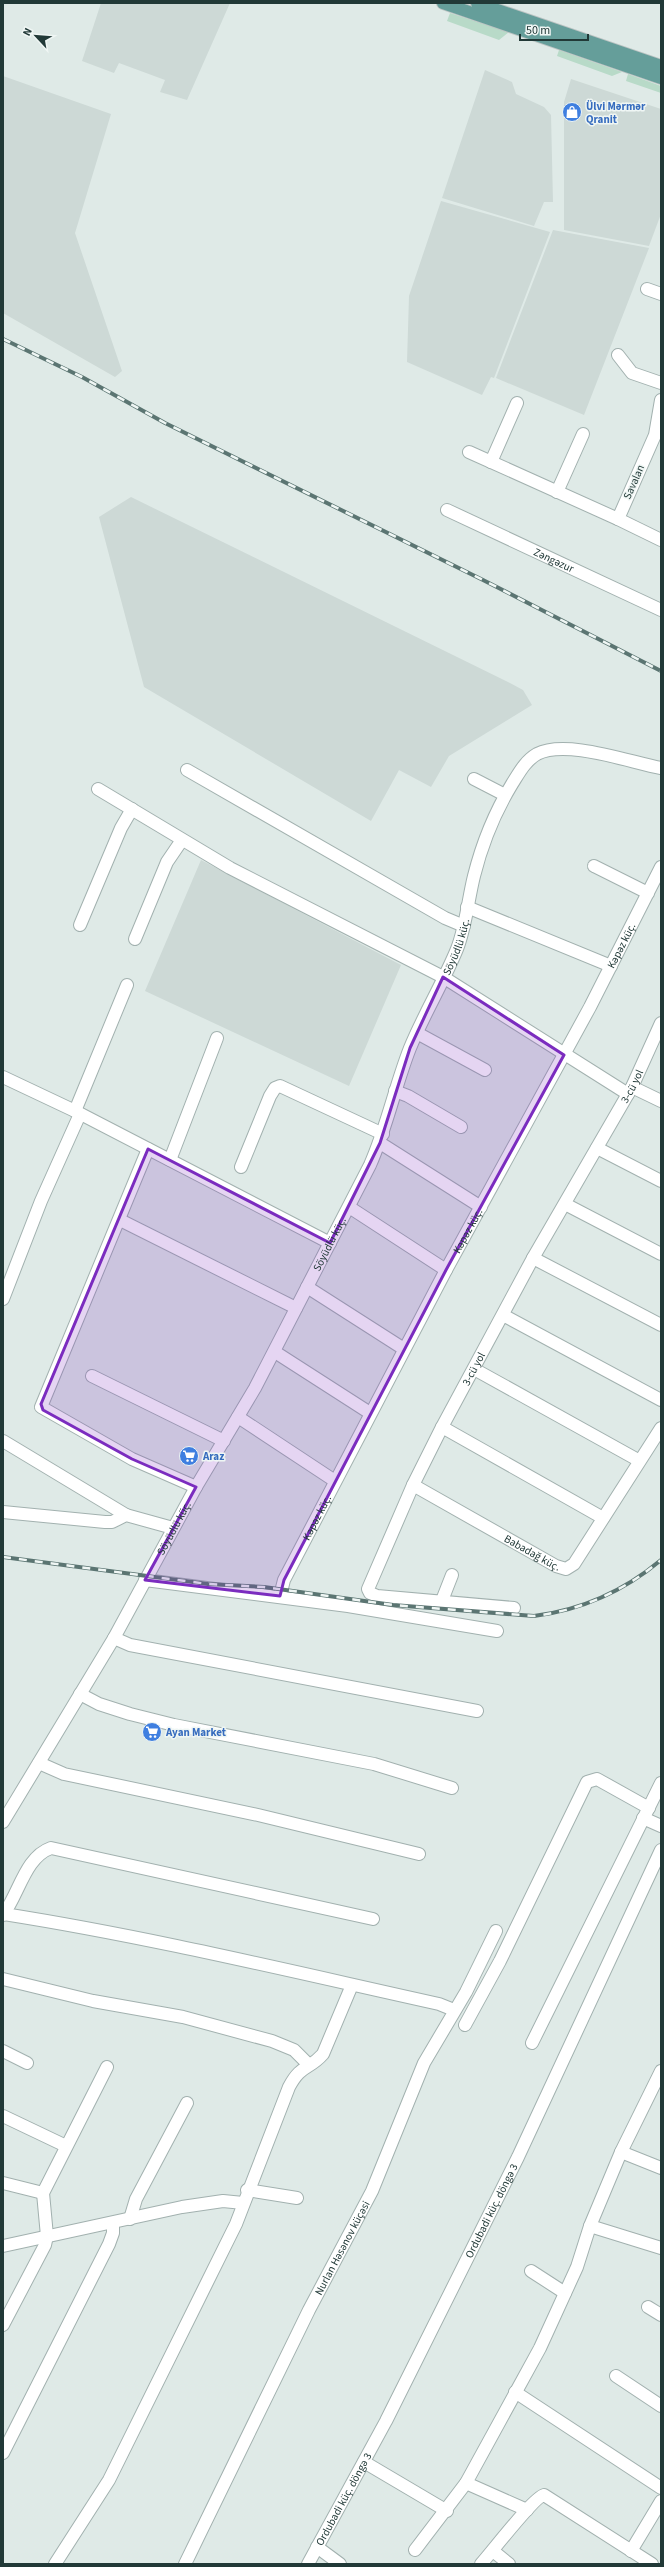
<svg xmlns="http://www.w3.org/2000/svg" width="664" height="2567" font-family="'Source Sans 3',sans-serif">
  <style>
    .built { fill: #cdd9d6 }
    .green { fill: #b8dac8 }
    .lines { fill: none; stroke-linecap: round; stroke-linejoin: round }
    .minor-casing { stroke: #a2b1af; stroke-width: 14 }
    .major-casing { stroke: #bcc4c3; stroke-width: 14 }
    .minor { stroke: #fff; stroke-width: 12 }
    .major { stroke: #659e9a; stroke-width: 12 }
    .rail-casing { stroke: #5b7572; stroke-width: 4 }
    .rail { stroke: #eff6f4; stroke-width: 2.5; stroke-dasharray: 8; stroke-linecap: butt }
    .marked { fill: #7b2cbf; fill-opacity: 0.2; stroke: #7b2cbf; stroke-width: 3; stroke-linejoin: round }
    .labels { text-anchor: middle; dominant-baseline: central; stroke-width: 3; stroke-linejoin: round; paint-order: stroke }
    .shop-label { font-size: 11px; font-weight: bold; fill: #366cbe; stroke: #eff6f4; text-anchor: start }
    .street-label { font-size: 11px; fill: #213937; stroke: #eff6f4 }
  </style>
  <rect width="100%" height="100%" fill="#dfeae7"/>
  <path class="built" d="M 101,3 L 230,3 L 187,100 L 160,92 L 165,80 L 119,63 L 114,73 L 82,61 Z
    M 485,70 L 512,82 L 516,94 L 544,107 L 551,115 L 553,202 L 544,202 L 534,226 L 442,198 Z
    M 3,76 L 111,114 L 75,233 L 122,371 L 115,377 L 3,313 Z
    M 571,79 L 661,109 L 661,214 L 649,246 L 564,230 L 564,102 Z
    M 441,201 L 550,232 L 494,378 L 491,377 L 482,395 L 407,362 L 409,296 Z
    M 553,230 L 649,248 L 584,415 L 496,378 Z
    M 131,497 L 510,683 L 523,690 L 532,705 L 449,756 L 431,787 L 399,770 L 371,821 L 144,687 L 99,517 Z
    M 201,860 L 401,965 L 349,1086 L 145,991 Z"/>
  <path class="green" d="M 450,13 L 509,32 L 499,40 L 447,21 Z
    M 559,50 L 622,72 L 612,76 L 557,56 Z
    M 628,74 L 661,86 L 661,93 L 626,81 Z"/>
  <g class="lines">
    <defs>
      <g id="minor">
        <path d="M 647,289 L 661,294"/>
        <path d="M 618,355 L 632,373 L 661,383"/>
        <path d="M 661,400 L 655,435 L 618,519 L 661,540"/>
        <path d="M 469,452 L 618,519"/>
        <path d="M 491,462 L 517,403"/>
        <path d="M 557,492 L 583,434"/>
        <path id="s1" d="M 447,510 L 661,610"/>
        <path d="M 187,770 L 445,918 L 464,926"/>
        <path d="M 474,779 L 505,795"/>
        <path d="M 98,789 L 230,868 L 443,977 L 628,1094"/>
        <path d="M 594,866 L 648,893"/>
        <path d="M 467,907 L 611,966"/>
        <path d="M 80,925 L 121,828 L 132,809"/>
        <path d="M 135,939 L 167,862 L 182,840"/>
        <path d="M 417,1033 L 485,1070"/>
        <path d="M 3,1077 L 75,1111 L 330,1243"/>
        <path d="M 632,1087 L 661,1101"/>
        <path d="M 395,1091 L 408,1096 L 461,1127"/>
        <path d="M 75,1111 L 127,985"/>
        <path d="M 380,1143 L 481,1207"/>
        <path d="M 597,1148 L 661,1181"/>
        <path d="M 148,1149 L 41,1407 L 132,1459 L 196,1487"/>
        <path d="M 170,1160 L 217,1038"/>
        <path d="M 241,1167 L 270,1096 L 275,1088 L 280,1086 L 383,1134"/>
        <path d="M 565,1204 L 661,1254"/>
        <path d="M 349,1207 L 446,1270"/>
        <path d="M 120,1220 L 296,1308"/>
        <path d="M 533,1258 L 661,1325"/>
        <path d="M 307,1287 L 404,1349"/>
        <path d="M 3,1299 L 41,1201 L 80,1114"/>
        <path d="M 503,1315 L 661,1400"/>
        <path d="M 275,1352 L 370,1413"/>
        <path d="M 474,1369 L 638,1460"/>
        <path d="M 92,1376 L 224,1441"/>
        <path d="M 238,1417 L 335,1481"/>
        <path d="M 442,1427 L 603,1518"/>
        <path d="M 3,1441 L 126,1515"/>
        <path id="s2" d="M 413,1485 L 556,1566 L 566,1569 L 574,1564 L 661,1428"/>
        <path d="M 3,1512 L 105,1522 L 112,1522 L 126,1515 L 173,1528"/>
        <path d="M 145,1580 L 348,1606 L 497,1631"/>
        <path id="s3" d="M 280,1596 L 284,1580 L 446,1270 L 590,1007 L 661,867"/>
        <path d="M 441,1603 L 452,1575"/>
        <path id="s4" d="M 514,1608 L 377,1596 L 370,1593 L 368,1589 L 413,1485 L 442,1427 L 533,1258 L 632,1087 L 661,1023"/>
        <path d="M 114,1638 L 130,1645 L 477,1711"/>
        <path d="M 80,1694 L 99,1704 L 130,1714 L 174,1725 L 374,1764 L 452,1788"/>
        <path d="M 39,1763 L 64,1774 L 258,1815 L 419,1854"/>
        <path d="M 643,1818 L 661,1826"/>
        <path id="s5" d="M 3,1822 L 114,1638 L 196,1487 L 255,1388 L 370,1165 C 387,1127 395,1086 410,1048 C 424,1014 443,983 457,949 C 466,926 468,900 474,876 C 482,844 495,812 512,784 C 519,773 525,761 537,754 C 566,739 629,762 661,768"/>
        <path d="M 4,1914 C 150,1937 294,1972 439,2004 L 454,2010"/>
        <path d="M 3,1915 C 19,1894 25,1857 51,1848 L 373,1919"/>
        <path d="M 3,1979 L 93,2001 L 183,2017 L 272,2041 L 294,2050 L 308,2064"/>
        <path d="M 465,2025 L 500,1961 L 587,1782 L 597,1779 L 649,1808"/>
        <path d="M 532,2043 L 661,1783"/>
        <path d="M 3,2051 L 27,2063"/>
        <path d="M 3,2116 L 66,2146"/>
        <path d="M 621,2152 L 661,2168"/>
        <path d="M 3,2183 L 43,2193"/>
        <path d="M 247,2190 L 297,2198"/>
        <path d="M 130,2219 L 136,2199 L 187,2103"/>
        <path d="M 590,2226 L 661,2248"/>
        <path d="M 3,2246 L 182,2207 L 223,2201 L 243,2203"/>
        <path d="M 531,2271 L 565,2293"/>
        <path d="M 648,2307 L 661,2315"/>
        <path d="M 3,2325 L 45,2245 L 47,2236 L 43,2193 L 107,2067"/>
        <path d="M 616,2376 L 661,2406"/>
        <path d="M 515,2392 L 661,2488"/>
        <path d="M 3,2453 L 109,2244 L 113,2233 L 113,2224"/>
        <path d="M 364,2462 L 447,2511"/>
        <path d="M 466,2483 L 527,2510"/>
        <path d="M 317,2547 L 340,2564"/>
        <path d="M 415,2550 L 466,2483 L 540,2348 L 577,2267 L 590,2226 L 621,2152 L 661,2071"/>
        <path d="M 493,2551 L 509,2564"/>
        <path d="M 631,2551 L 661,2501"/>
        <path d="M 55,2564 L 109,2480 L 236,2224 L 289,2087 C 301,2064 309,2070 323,2054 L 352,1985"/>
        <path id="s6" d="M 185,2564 L 309,2310 L 372,2191 L 424,2063 L 466,1992 L 496,1931"/>
        <path id="s7" d="M 308,2564 L 386,2421 L 518,2157 L 661,1850"/>
        <path d="M 481,2564 C 491,2553 534,2497 544,2495 L 652,2564"/>
      </g>
      <path id="major" d="M 443,3 L 661,78
        M 477,3 L 661,66"/>
    </defs>
    <use href="#minor" class="minor-casing"/>
    <use href="#major" class="major-casing"/>
    <use href="#minor" class="minor"/>
    <use href="#major" class="major"/>
    <defs>
      <path id="rail" d="M 3,339 L 82,377 L 165,423 L 483,580 L 661,671
        M 3,1557 L 208,1584 L 264,1587 L 393,1605 L 534,1616 C 582,1610 624,1591 661,1560"/>
    </defs>
    <use href="#rail" class="rail-casing"/>
    <use href="#rail" class="rail"/>
  </g>
  <path class="marked" d="M 443,977 L 564,1055 L 446,1270 L 284,1580 L 280,1596 L 145,1580 L 196,1487 L 132,1459 L 43,1410 L 41,1404 L 148,1149 L 330,1243 L 380,1143 L 410,1048 Z"/>
  <defs>
    <symbol id="shop-disc" viewBox="-11 -11 22 22"><circle r="9.5" fill="#3f7fe0" stroke="#eff6f4"/><path d="M-5-2.5h2.3a2.7 3.5 0 0 1 5.4 0H5L5.5 6h-11ZM-1.5-2.5h3a1.5 2.3 0 0 0-3 0Z" fill="#fff"/></symbol>
    <symbol id="supermarket-disc" viewBox="-11 -11 22 22"><circle r="9.5" fill="#3f7fe0" stroke="#eff6f4"/><path d="M-6-5.5h2.5l.6 2H6L4.5 2H-2.5L-4.4-4H-6ZM-1.5 3.2a1.3 1.3 0 1 0 .1 0ZM3 3.2a1.3 1.3 0 1 0 .1 0Z" fill="#fff"/></symbol>
  </defs>
  <g fill-rule="evenodd">
    <use href="#shop-disc" x="561" y="101" width="22" height="22"/>
    <use href="#supermarket-disc" x="178" y="1445" width="22" height="22"/>
    <use href="#supermarket-disc" x="141" y="1721" width="22" height="22"/>
  </g>
  <g class="labels">
    <g class="shop-label">
      <text x="586" y="106">Ülvi Mərmər<tspan x="586" dy="13">Qranit</tspan></text>
      <text x="203" y="1456">Araz</text>
      <text x="166" y="1732">Ayan Market</text>
    </g>
    <g class="street-label">
      <text transform="translate(634 482) rotate(-66)">Savalan</text>
      <text stroke="none"><textPath href="#s1" startOffset="118">Zəngəzur</textPath></text>
      <text stroke="none"><textPath href="#s3" startOffset="735">Kəpəz küç.</textPath></text>
      <text stroke="none"><textPath href="#s5" startOffset="988">Söyüdlü küç.</textPath></text>
      <text stroke="none"><textPath href="#s4" startOffset="718">3-cü yol</textPath></text>
      <text stroke="none"><textPath href="#s3" startOffset="411">Kəpəz küç.</textPath></text>
      <text stroke="none"><textPath href="#s5" startOffset="664">Söyüdlü küç.</textPath></text>
      <text stroke="none"><textPath href="#s4" startOffset="394">3-cü yol</textPath></text>
      <text stroke="none"><textPath href="#s3" startOffset="87">Kəpəz küç.</textPath></text>
      <text stroke="none"><textPath href="#s5" startOffset="340">Söyüdlü küç.</textPath></text>
      <text stroke="none"><textPath href="#s2" startOffset="137">Babadağ küç.</textPath></text>
      <text stroke="none"><textPath href="#s7" startOffset="398">Ordubadi küç. döngə 3</textPath></text>
      <text stroke="none"><textPath href="#s6" startOffset="353">Nurlan Həsənov küçəsi</textPath></text>
      <text stroke="none"><textPath href="#s7" startOffset="74">Ordubadi küç. döngə 3</textPath></text>
    </g>
  </g>
  <rect width="664" height="2567" fill="none" stroke="#213937" stroke-width="8"/>
  <g transform="translate(36 36) rotate(296)" stroke="#eff6f4" stroke-width="3" paint-order="stroke">
  <path d="M0-3L7 15L0 10L-7 15Z" fill="#213937"/>
  <text y="-6" font-size="11" font-weight="bold" text-anchor="middle" fill="#213937">N</text>
  </g>
  <path d="M520 34v6h68v-6" fill="none" stroke="#213937" stroke-width="2"/>
  <text x="526" y="34" font-size="12" fill="#213937" stroke="#eff6f4" stroke-width="3" paint-order="stroke">50 m</text>
</svg>
